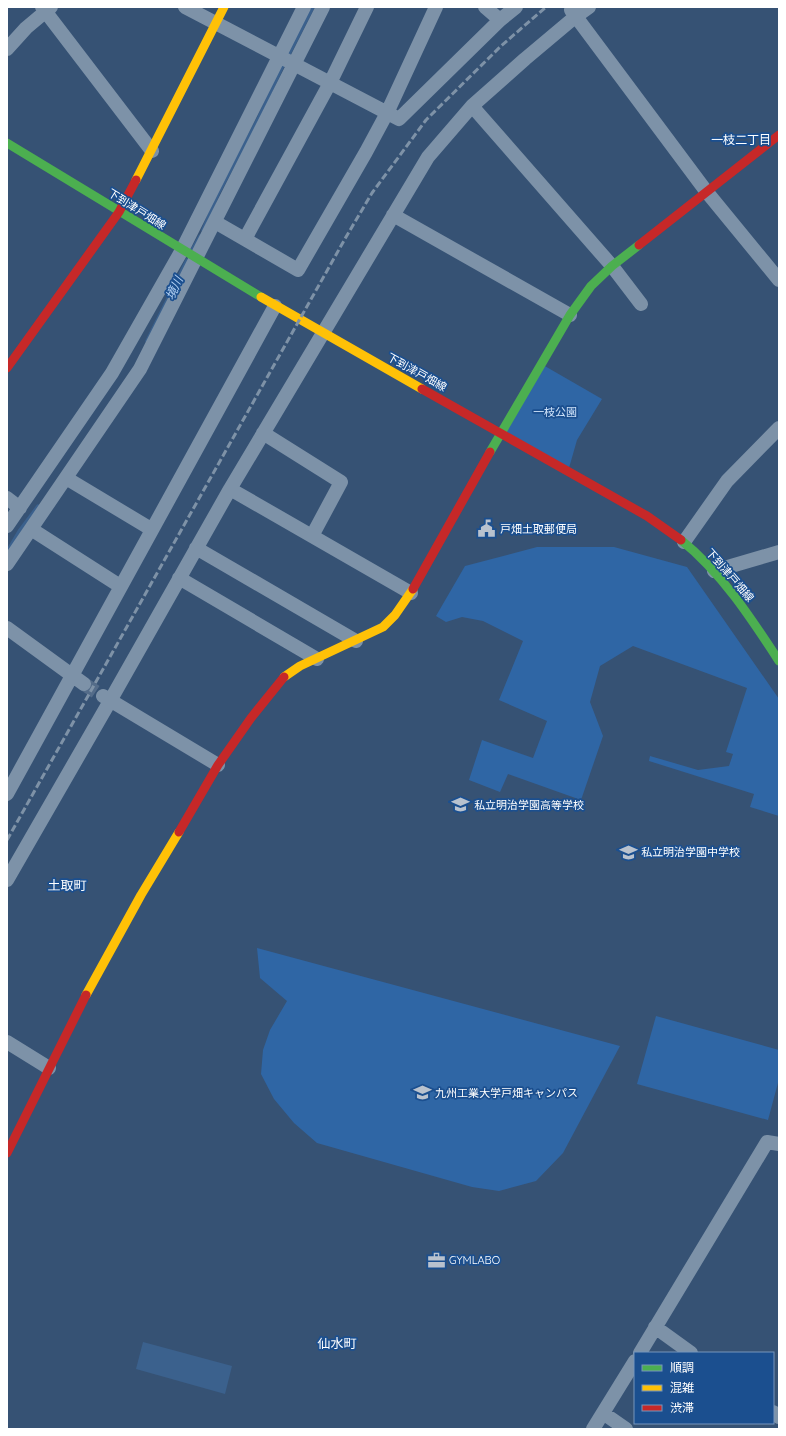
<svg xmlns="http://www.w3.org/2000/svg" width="786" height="1436" font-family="Quicksand,'Noto Sans JP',sans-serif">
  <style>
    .green { fill: #2f66a5 }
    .water { fill: #3b618d }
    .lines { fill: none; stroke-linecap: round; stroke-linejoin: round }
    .stream { stroke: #3b618d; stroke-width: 3.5 }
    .street-tunnel { stroke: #546c89; stroke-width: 14; stroke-dasharray: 14 7; stroke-linecap: butt }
    .street { stroke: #7d92a8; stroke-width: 14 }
    .fast { stroke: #4caf50; stroke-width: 9 }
    .slow { stroke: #ffc107; stroke-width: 9 }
    .jam { stroke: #c62828; stroke-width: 9 }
    .rail { stroke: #7e92a7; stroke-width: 3; stroke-dasharray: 7 3; stroke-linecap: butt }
    .labels { text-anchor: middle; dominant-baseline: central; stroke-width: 3.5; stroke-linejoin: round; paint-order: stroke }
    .street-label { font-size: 11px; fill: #fff; stroke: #1b4f8f }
    .park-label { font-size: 11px; fill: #cfe3fa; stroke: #1b4f8f }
    .poi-label { font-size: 11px; fill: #fff; stroke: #1b4f8f; text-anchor: start }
    .neighbourhood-label { font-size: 12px; fill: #fff; stroke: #1b4f8f }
    .water-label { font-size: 12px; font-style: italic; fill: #b5d3f5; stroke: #1b4f8f }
    .quarter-label { font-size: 13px; fill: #fff; stroke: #1b4f8f }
  </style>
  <rect width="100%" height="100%" fill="#365274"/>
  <path class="green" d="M 543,365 L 602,399 L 577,440 L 569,468 L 504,431 Z
    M 537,547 L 614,547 L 687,567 L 779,699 L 779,816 L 750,807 L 754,794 L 649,761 L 650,756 L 698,770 L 729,766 L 733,754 L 726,752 L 747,688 L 633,646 L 600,666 L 590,702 L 603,736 L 581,800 L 508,774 L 500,792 L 469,780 L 482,740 L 533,758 L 547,721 L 499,700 L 523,641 L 483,621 L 462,617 L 446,622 L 436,616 L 465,566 Z
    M 257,948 L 620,1046 L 563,1153 L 536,1181 L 499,1191 L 472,1187 L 317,1143 L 294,1123 L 274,1099 L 261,1074 L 263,1050 L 270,1030 L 287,1001 L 260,978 Z
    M 656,1016 L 779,1050 L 779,1079 L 768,1120 L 637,1084 Z"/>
  <path class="water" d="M 143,1342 L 232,1366 L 225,1394 L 136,1369 Z"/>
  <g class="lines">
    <path class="stream" d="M 287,58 L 313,7
      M 203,230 L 218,194 L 259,117 L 284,63
      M 192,250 L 200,236
      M 147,341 L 187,260
      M 7,552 L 20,530 L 38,506"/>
    <path class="street-tunnel" d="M 84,684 L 102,696"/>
    <path class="street" d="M 42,7 L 152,151
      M 185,7 L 399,119 L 500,20 L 516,7
      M 485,7 L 500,20
      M 571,10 L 706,191 L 779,280
      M 7,49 L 26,28 L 51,7
      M 472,106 L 612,266 L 641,304
      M 393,215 L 570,315
      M 215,222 L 298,270 L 366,152 L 387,113 L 436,7
      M 245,239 L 330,83 L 367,7
      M 263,433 L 341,482 L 312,536
      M 66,478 L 151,529
      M 230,489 L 411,593
      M 7,498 L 20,508
      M 7,526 L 112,373 L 182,250 L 304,7
      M 31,529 L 120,586
      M 684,542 L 727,481 L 779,428
      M 196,548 L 356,641
      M 7,564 L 140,369 L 323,7
      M 714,571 L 779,552
      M 179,578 L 317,659
      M 7,628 L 84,684
      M 103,696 L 218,765
      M 7,794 L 275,306
      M 7,880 L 110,701 L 230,489 L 428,157 L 472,106 L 525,59 L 575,17 L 589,7
      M 7,1042 L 49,1068
      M 655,1327 L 691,1353
      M 640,1353 L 767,1142 L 779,1144
      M 773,1412 L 779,1417
      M 603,1413 L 626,1429
      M 593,1429 L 635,1361"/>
    <path class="fast" d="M 7,143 L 261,297
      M 490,452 L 570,315 L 591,286 L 612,266 L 639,245
      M 681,540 C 721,572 751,618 779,661"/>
    <path class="slow" d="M 136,180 L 224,7
      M 261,297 L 422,389
      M 284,677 L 300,666 L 383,627 L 395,615 L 413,589
      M 86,995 L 141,895 L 179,832"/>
    <path class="jam" d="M 639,245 L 779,135
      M 7,368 L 119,212 L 136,180
      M 422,389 L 647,516 L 681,540
      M 413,589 L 490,452
      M 179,832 L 218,765 L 251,718 L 284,677
      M 7,1153 L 86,995"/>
    <path class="rail" d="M 7,840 L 346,237 L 372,193 L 426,120 L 501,46 L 546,7"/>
  </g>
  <defs>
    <symbol id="civic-bare" viewBox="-9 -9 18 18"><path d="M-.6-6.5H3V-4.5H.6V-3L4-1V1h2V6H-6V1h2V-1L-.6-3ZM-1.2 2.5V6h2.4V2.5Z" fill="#b9c2ce" stroke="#1b4f8f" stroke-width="2.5" paint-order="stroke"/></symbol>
    <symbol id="school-bare" viewBox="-9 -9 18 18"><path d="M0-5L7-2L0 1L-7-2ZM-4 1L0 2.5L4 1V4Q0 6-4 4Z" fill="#b9c2ce" stroke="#1b4f8f" stroke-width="2.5" paint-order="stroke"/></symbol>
    <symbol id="university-bare" viewBox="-9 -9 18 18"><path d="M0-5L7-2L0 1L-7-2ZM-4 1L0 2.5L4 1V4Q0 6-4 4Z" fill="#b9c2ce" stroke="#1b4f8f" stroke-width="2.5" paint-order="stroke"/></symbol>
    <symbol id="office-bare" viewBox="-9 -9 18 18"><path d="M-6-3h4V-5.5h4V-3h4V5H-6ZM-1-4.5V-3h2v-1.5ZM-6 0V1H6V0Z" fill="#b9c2ce" stroke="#1b4f8f" stroke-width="2.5" paint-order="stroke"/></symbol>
  </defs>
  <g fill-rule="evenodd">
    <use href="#civic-bare" x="474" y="516" width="25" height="25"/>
    <use href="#school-bare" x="448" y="792" width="25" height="25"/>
    <use href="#school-bare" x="616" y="840" width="25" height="25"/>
    <use href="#university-bare" x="410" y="1080" width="25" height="25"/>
    <use href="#office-bare" x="424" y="1248" width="25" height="25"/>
  </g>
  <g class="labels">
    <g class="street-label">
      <text transform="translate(137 209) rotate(32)">下到津戸畑線</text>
      <text transform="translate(417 372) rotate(29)">下到津戸畑線</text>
      <text transform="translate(730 575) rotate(49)">下到津戸畑線</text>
    </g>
    <g class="park-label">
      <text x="555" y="412">一枝公園</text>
    </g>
    <g class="poi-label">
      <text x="500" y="529">戸畑土取郵便局</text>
      <text x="474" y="805">私立明治学園高等学校</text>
      <text x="641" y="852">私立明治学園中学校</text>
      <text x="435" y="1093">九州工業大学戸畑キャンパス</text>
      <text x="449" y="1260">GYMLABO</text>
    </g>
    <g class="neighbourhood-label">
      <text x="741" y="139">一枝二丁目</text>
    </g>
    <g class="water-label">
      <text transform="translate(174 288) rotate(-65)">境川</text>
    </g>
    <g class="quarter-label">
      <text x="67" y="885">土取町</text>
      <text x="337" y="1343">仙水町</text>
    </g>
  </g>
  <rect width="786" height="1436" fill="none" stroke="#ffffff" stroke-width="16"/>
  <rect x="634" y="1352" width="140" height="72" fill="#1b4f8f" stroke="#7695bc"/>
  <rect x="642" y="1365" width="20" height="6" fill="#4caf50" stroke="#7695bc"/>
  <text x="670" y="1372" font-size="12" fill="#ffffff">順調</text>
  <rect x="642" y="1385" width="20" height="6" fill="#ffc107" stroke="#7695bc"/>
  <text x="670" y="1392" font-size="12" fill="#ffffff">混雑</text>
  <rect x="642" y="1405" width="20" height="6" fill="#c62828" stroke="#7695bc"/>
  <text x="670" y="1412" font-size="12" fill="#ffffff">渋滞</text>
</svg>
